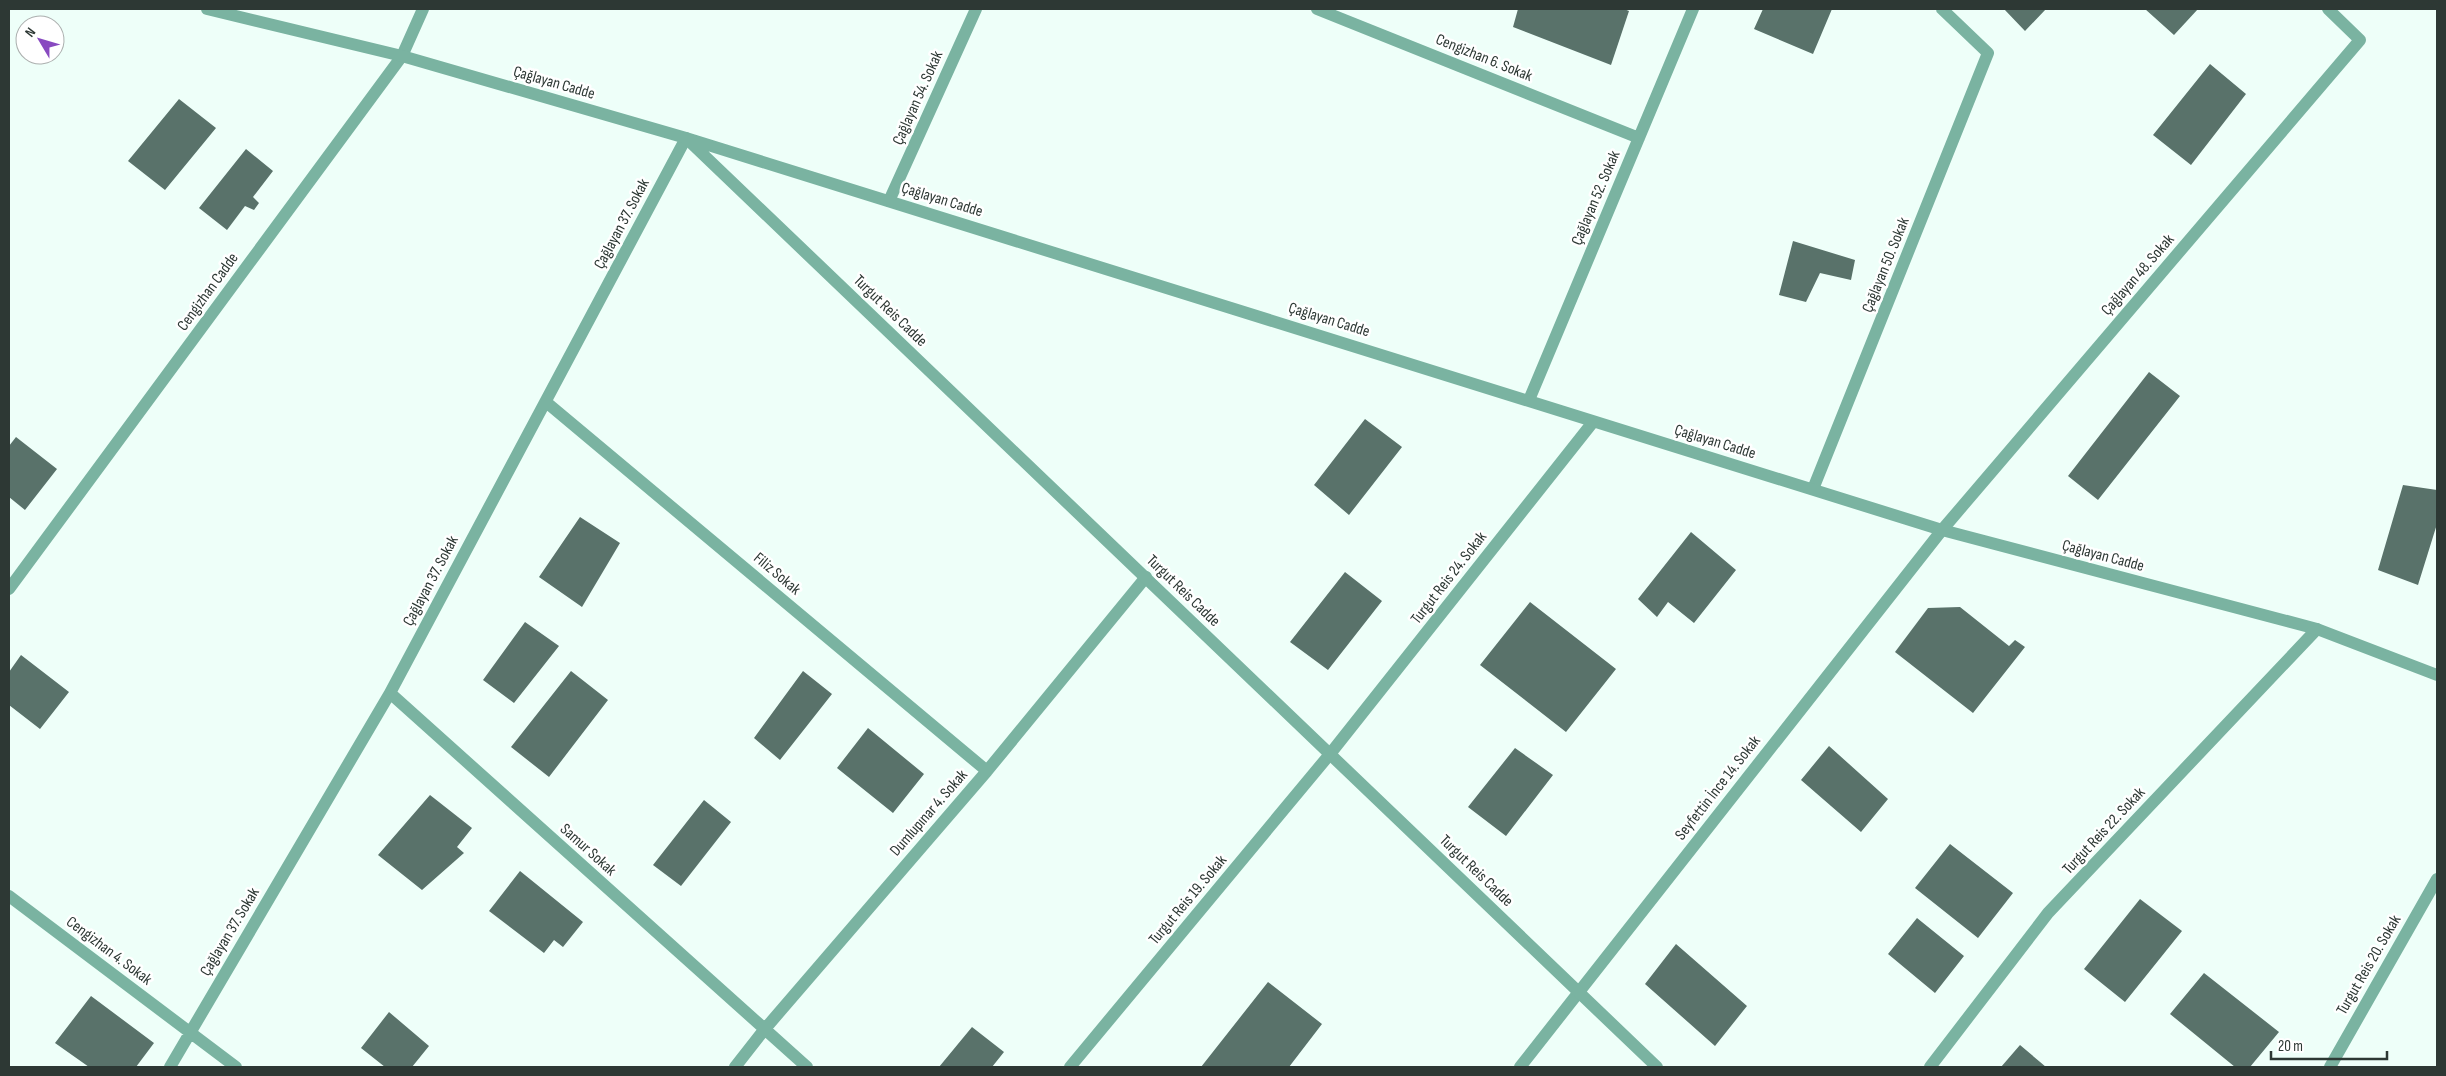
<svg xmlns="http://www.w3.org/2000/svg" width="2446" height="1076" font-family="'Sofia Sans Condensed',sans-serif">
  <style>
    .building { fill: #59726a }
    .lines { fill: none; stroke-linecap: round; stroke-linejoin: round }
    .minor { stroke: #7ab3a1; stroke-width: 12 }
    .tertiary { stroke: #7ab3a1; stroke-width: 12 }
    .labels { text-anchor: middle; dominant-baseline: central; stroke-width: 5; stroke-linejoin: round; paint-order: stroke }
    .street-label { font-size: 16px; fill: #2d3834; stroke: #fff }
  </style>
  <rect width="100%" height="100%" fill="#eefff9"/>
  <path class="building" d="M 1518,9 L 1624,9 L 1629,11 L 1611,65 L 1513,27 Z
    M 1763,9 L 1832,9 L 1813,54 L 1754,29 Z
    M 2004,9 L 2046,9 L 2025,31 Z
    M 2145,9 L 2198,9 L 2174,35 Z
    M 2210,64 L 2246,94 L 2191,165 L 2153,135 Z
    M 179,99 L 216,128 L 165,190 L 128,161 Z
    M 246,149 L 273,171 L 253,197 L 259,203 L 254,210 L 245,206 L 227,230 L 199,208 Z
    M 1793,241 L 1855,260 L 1851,280 L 1820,273 L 1806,302 L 1779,295 Z
    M 2149,372 L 2180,396 L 2098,500 L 2068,476 Z
    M 1365,419 L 1402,447 L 1349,515 L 1314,485 Z
    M 16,437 L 57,469 L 25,510 L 9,497 L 9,446 Z
    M 2403,485 L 2437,490 L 2437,524 L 2418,585 L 2378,570 Z
    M 580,517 L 620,543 L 582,607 L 539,577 Z
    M 1691,532 L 1736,570 L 1694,623 L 1668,602 L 1657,617 L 1638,599 Z
    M 1345,572 L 1382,601 L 1328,670 L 1290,642 Z
    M 1530,602 L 1616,669 L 1566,732 L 1480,665 Z
    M 1960,607 L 2009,646 L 2015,640 L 2025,647 L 1973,713 L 1895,652 L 1928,608 Z
    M 525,622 L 559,646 L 514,703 L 483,680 Z
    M 21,655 L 69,692 L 40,729 L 9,705 L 9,672 Z
    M 571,671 L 608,700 L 549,777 L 511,747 Z
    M 803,671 L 832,694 L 780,760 L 754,738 Z
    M 868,728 L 924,774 L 893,813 L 837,768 Z
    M 1829,746 L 1888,799 L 1861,832 L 1801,780 Z
    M 1515,748 L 1553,775 L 1506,836 L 1468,807 Z
    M 430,795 L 472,828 L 457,847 L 464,853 L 422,890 L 378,855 Z
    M 704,800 L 731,822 L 681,886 L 653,865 Z
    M 1950,844 L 2013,893 L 1978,938 L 1915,888 Z
    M 520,871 L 583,922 L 563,947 L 554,940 L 544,953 L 489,911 Z
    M 2140,899 L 2182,931 L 2125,1002 L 2084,969 Z
    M 1917,918 L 1964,956 L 1935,993 L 1888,954 Z
    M 1676,944 L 1747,1006 L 1715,1046 L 1645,984 Z
    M 2204,973 L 2279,1032 L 2250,1067 L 2235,1067 L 2170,1014 Z
    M 1268,982 L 1322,1024 L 1289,1067 L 1201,1067 Z
    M 91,996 L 154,1043 L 136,1067 L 89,1067 L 55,1043 Z
    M 389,1012 L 429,1046 L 412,1067 L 385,1067 L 361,1048 Z
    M 972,1027 L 1004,1052 L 992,1067 L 939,1067 Z
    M 2020,1045 L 2046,1067 L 2001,1067 Z"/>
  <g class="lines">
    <path class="minor" d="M 1317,9 L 1639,138
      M 889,201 L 976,9
      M 1529,400 L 1693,9
      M 546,402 L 987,771
      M 1813,489 L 1988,53 L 1942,9
      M 9,589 L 402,56 L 423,9
      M 390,693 L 807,1067
      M 9,896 L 236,1067
      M 170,1067 L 390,693 L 686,138
      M 735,1067 L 764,1030 L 987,771 L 1146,577
      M 1070,1067 L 1330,754 L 1593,422
      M 1520,1067 L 1942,530 L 2360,40 L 2328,9
      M 1930,1067 L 2048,913 L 2317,629
      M 2330,1067 L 2437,879"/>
    <path class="tertiary" d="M 207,9 L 402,56 L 686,138 L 1942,530 L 2317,629 L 2437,675
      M 688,140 L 1657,1067"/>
  </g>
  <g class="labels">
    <g class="street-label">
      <text transform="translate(1484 58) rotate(22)">Cengizhan 6. Sokak</text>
      <text transform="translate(554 83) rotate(16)">Çağlayan Cadde</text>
      <text transform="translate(918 98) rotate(-66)">Çağlayan 54. Sokak</text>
      <text transform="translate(1596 198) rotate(-67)">Çağlayan 52. Sokak</text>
      <text transform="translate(942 200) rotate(17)">Çağlayan Cadde</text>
      <text transform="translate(622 224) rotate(-62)">Çağlayan 37. Sokak</text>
      <text transform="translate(1886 265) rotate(-68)">Çağlayan 50. Sokak</text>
      <text transform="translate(2138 275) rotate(-49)">Çağlayan 48. Sokak</text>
      <text transform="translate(208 292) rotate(-54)">Cengizhan Cadde</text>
      <text transform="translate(890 311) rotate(44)">Turgut Reis Cadde</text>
      <text transform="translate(1329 320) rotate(17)">Çağlayan Cadde</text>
      <text transform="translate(1715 442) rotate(17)">Çağlayan Cadde</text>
      <text transform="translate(2103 556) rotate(15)">Çağlayan Cadde</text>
      <text transform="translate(777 574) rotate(40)">Filiz Sokak</text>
      <text transform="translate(1449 578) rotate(-52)">Turgut Reis 24. Sokak</text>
      <text transform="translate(431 581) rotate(-62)">Çağlayan 37. Sokak</text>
      <text transform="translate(1183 591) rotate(44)">Turgut Reis Cadde</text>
      <text transform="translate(1718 788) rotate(-52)">Seyfettin İnce 14. Sokak</text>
      <text transform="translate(929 813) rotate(-49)">Dumlupınar 4. Sokak</text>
      <text transform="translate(2104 831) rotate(-47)">Turgut Reis 22. Sokak</text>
      <text transform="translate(588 850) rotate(42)">Samur Sokak</text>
      <text transform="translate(1476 871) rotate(44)">Turgut Reis Cadde</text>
      <text transform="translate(1188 900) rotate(-50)">Turgut Reis 19. Sokak</text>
      <text transform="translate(230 932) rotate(-59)">Çağlayan 37. Sokak</text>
      <text transform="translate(109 951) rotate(37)">Cengizhan 4. Sokak</text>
      <text transform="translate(2369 965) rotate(-60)">Turgut Reis 20. Sokak</text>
    </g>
  </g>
  <rect width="2446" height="1076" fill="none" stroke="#2d3834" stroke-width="20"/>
  <g transform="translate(40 40) rotate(308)"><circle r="24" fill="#ffffff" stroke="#abafae"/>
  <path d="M0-4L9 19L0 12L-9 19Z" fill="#884ac0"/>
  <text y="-8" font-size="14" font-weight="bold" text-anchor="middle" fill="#2d3834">N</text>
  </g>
  <path d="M2271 1051v8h116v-8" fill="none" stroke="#2d3834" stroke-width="2.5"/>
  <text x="2278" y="1051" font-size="15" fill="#2d3834" stroke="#ffffff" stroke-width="4" paint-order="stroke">20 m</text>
</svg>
